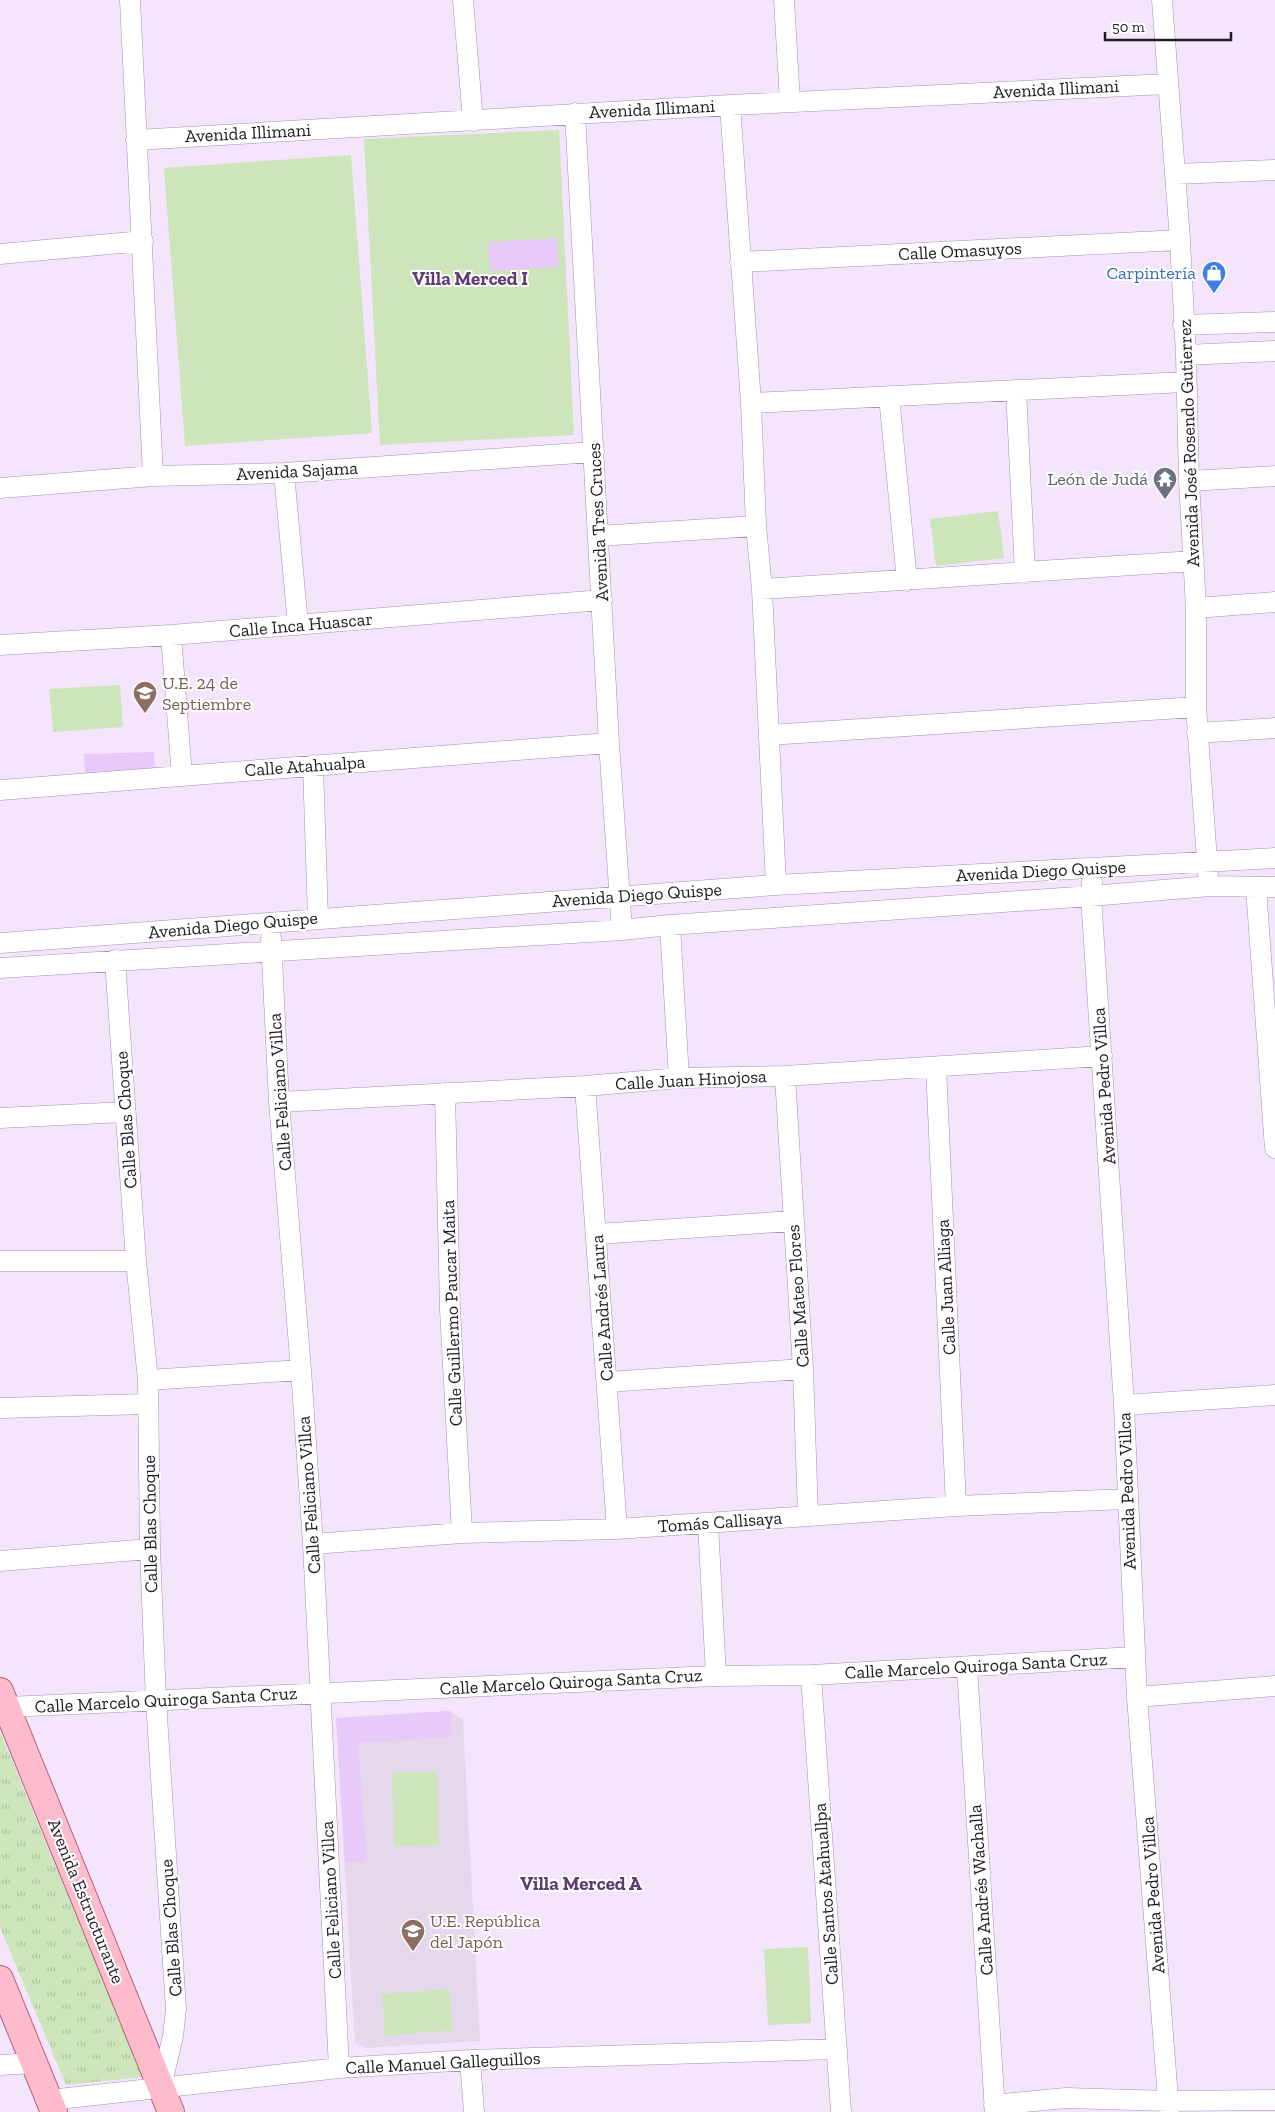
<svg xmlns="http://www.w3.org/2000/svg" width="1275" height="2112" font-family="'Zilla Slab',serif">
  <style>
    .education { fill: #e5d8ec }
    .grass { fill: url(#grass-tufts) }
    .green { fill: #cde5ba }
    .building { fill: #e7caf9 }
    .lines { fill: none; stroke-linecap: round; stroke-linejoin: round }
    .minor-casing { stroke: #a194aa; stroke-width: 21 }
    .major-casing { stroke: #ae647a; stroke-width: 28 }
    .minor { stroke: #fff; stroke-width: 20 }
    .major { stroke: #fdbbcb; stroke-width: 26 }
    .labels { text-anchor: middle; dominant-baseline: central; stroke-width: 4; stroke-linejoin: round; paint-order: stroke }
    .street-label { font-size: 18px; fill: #1f1922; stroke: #fff }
    .shop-label { font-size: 18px; fill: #366cbe; stroke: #fff; text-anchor: end }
    .worship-label { font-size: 18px; fill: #5b616d; stroke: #fff; text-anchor: end }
    .education-label { font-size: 18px; fill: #785e54; stroke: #fff; text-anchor: start }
    .neighbourhood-label { font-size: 19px; font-weight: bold; fill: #603c75; stroke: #fff }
  </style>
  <defs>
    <pattern id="grass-tufts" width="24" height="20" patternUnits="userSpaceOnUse" patternTransform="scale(1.25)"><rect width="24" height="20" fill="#cde5ba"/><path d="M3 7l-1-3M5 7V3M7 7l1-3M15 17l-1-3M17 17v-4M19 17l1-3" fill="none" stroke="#b0c4a0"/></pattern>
  </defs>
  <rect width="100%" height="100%" fill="#f4e5fd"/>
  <path class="education" d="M 450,1711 L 463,1720 L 480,2041 L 366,2048 L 355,2043 L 336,1718 Z"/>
  <path class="grass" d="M 0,1732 L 143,2077 L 66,2085 L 0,1927 Z"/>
  <path class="green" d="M 559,130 L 574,435 L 380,445 L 364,139 Z
    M 351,155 L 372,433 L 185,446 L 164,168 Z
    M 998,511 L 1004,558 L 936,566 L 930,519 Z
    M 120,685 L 123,727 L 53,732 L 49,689 Z
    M 392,1772 L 437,1772 L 439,1845 L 394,1846 Z
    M 808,1947 L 811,2023 L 768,2025 L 764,1949 Z
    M 449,1989 L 453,2030 L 385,2036 L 382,1994 Z"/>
  <path class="building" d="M 557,238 L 559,267 L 490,271 L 488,242 Z
    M 154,752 L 155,772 L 85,775 L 84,754 Z
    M 450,1711 L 452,1737 L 358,1743 L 367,1861 L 345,1862 L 336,1718 Z"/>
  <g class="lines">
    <defs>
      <path id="minor" d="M 130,0 L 153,476
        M 463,0 L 473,121
        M 784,0 L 790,102
        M 1162,0 L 1180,240 L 1186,355 L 1189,481 L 1196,608 L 1196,707 L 1208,874
        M 730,105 L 751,403 L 756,526 L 762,589 L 776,885
        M 575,113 L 609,743 L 622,930
        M 136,140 L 730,105 L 1168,84
        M 1175,174 L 1275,170
        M 0,254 L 143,241
        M 740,262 L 1180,240
        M 1183,325 L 1275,322
        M 1186,355 L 1275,351
        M 1016,390 L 1025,573
        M 889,396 L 907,581
        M 751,403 L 1185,382
        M 284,473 L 298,625
        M 1189,481 L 1275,476
        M 0,488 L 153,476 L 284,473 L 594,452
        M 598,536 L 756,526
        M 762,589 L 1194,561
        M 1196,608 L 1275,602
        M 171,635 L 182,776
        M 0,645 L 171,635 L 602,600
        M 1197,733 L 1275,728
        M 769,735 L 1196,707
        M 313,765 L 318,918
        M 0,790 L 609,743
        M 1092,883 L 1091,896 L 1124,1405 L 1137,1697 L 1169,2112
        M 1256,888 L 1275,1148
        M 670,925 L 679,1078
        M 271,938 L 279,1102 L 301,1370 L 313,1544 L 339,2068
        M 0,943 L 776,885 L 1275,858
        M 115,960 L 136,1261 L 148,1380 L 150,1549 L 156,1701 L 176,2009 L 173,2036 L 161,2087
        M 0,968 L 622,930 L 670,925 L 1091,896 L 1210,886 L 1275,887
        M 936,1067 L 956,1506
        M 785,1076 L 803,1369 L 808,1515
        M 585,1086 L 617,1529
        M 445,1093 L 450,1309 L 462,1533
        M 279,1102 L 585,1086 L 679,1078 L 785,1076 L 1102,1056
        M 0,1118 L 125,1112
        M 597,1234 L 793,1221
        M 0,1261 L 136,1261
        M 148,1380 L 301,1370
        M 607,1382 L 803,1369
        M 1124,1405 L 1275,1395
        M 0,1408 L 147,1404
        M 708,1523 L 716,1676
        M 313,1544 L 462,1533 L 617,1529 L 956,1506 L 1127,1499
        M 0,1561 L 150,1549
        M 967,1667 L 995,2112
        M 811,1675 L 841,2112
        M 1137,1697 L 1275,1686
        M 7,1707 L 716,1676 L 811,1675 L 1135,1657
        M 470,2060 L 474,2112
        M 0,2065 L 33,2063
        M 50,2100 L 339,2068 L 470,2060 L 837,2049
        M 994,2105 L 1066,2098 L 1169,2101 L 1275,2100"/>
      <path id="major" d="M 0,1691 L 171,2112
        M 0,1979 L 54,2112"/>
    </defs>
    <use href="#minor" class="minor-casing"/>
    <use href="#major" class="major-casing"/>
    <use href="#minor" class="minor"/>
    <use href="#major" class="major"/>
  </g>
  <defs>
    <symbol id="shop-pin" viewBox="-11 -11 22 30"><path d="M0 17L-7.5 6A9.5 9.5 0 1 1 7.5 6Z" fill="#3f7fe0" stroke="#fff"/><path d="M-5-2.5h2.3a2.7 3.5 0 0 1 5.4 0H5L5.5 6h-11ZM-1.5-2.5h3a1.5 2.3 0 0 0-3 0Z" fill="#fff"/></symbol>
    <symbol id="temple-pin" viewBox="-11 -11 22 30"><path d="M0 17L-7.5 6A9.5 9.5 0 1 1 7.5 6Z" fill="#6b7280" stroke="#fff"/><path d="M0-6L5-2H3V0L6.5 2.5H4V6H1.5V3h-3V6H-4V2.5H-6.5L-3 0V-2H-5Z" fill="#fff"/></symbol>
    <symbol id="school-pin" viewBox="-11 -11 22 30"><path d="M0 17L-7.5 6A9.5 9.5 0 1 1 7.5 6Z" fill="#8d6e63" stroke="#fff"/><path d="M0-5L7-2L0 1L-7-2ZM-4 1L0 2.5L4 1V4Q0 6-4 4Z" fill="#fff"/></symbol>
  </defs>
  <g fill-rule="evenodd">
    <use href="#shop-pin" x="1200" y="259" width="28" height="38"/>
    <use href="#temple-pin" x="1151" y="465" width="28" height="38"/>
    <use href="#school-pin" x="131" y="679" width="28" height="38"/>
    <use href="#school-pin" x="399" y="1917" width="28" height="38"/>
  </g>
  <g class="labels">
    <g class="street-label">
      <text transform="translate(1056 89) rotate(-3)">Avenida Illimani</text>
      <text transform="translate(652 109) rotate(-3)">Avenida Illimani</text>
      <text transform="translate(248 133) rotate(-3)">Avenida Illimani</text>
      <text transform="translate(960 251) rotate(-3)">Calle Omasuyos</text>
      <text transform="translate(1189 443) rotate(-92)">Avenida José Rosendo Gutierrez</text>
      <text transform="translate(297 471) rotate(-3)">Avenida Sajama</text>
      <text transform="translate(598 522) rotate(-93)">Avenida Tres Cruces</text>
      <text transform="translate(301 625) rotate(-5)">Calle Inca Huascar</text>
      <text transform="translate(305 766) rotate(-4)">Calle Atahualpa</text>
      <text transform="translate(1041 871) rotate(-3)">Avenida Diego Quispe</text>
      <text transform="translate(637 895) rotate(-4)">Avenida Diego Quispe</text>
      <text transform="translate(233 925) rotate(-5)">Avenida Diego Quispe</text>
      <text transform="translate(691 1080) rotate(-3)">Calle Juan Hinojosa</text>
      <text transform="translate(1104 1086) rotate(-94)">Avenida Pedro Villca</text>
      <text transform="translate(280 1092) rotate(-94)">Calle Feliciano Villca</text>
      <text transform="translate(126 1120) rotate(-94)">Calle Blas Choque</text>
      <text transform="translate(946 1287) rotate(-93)">Calle Juan Alliaga</text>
      <text transform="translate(798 1296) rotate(-94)">Calle Mateo Flores</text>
      <text transform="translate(602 1308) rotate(-94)">Calle Andrés Laura</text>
      <text transform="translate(452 1313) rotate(-92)">Calle Guillermo Paucar Maita</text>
      <text transform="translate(1127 1491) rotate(-92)">Avenida Pedro Villca</text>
      <text transform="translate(309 1495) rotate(-94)">Calle Feliciano Villca</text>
      <text transform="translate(720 1522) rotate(-4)">Tomás Callisaya</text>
      <text transform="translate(150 1524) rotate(-91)">Calle Blas Choque</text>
      <text transform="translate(976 1666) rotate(-3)">Calle Marcelo Quiroga Santa Cruz</text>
      <text transform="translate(571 1682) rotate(-3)">Calle Marcelo Quiroga Santa Cruz</text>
      <text transform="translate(166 1700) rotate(-3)">Calle Marcelo Quiroga Santa Cruz</text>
      <text transform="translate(981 1890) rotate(-94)">Calle Andrés Wachalla</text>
      <text transform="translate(826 1894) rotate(-94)">Calle Santos Atahuallpa</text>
      <text transform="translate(1153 1895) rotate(-94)">Avenida Pedro Villca</text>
      <text transform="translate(331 1900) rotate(-93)">Calle Feliciano Villca</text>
      <text transform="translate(86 1901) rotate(68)">Avenida Estructurante</text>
      <text transform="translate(171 1928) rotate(-94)">Calle Blas Choque</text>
      <text transform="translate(443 2063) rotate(-3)">Calle Manuel Galleguillos</text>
    </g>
    <g class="shop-label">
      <text x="1196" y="273">Carpintería</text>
    </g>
    <g class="worship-label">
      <text x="1148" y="479">León de Judá</text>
    </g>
    <g class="education-label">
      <text x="162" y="683">U.E. 24 de<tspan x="162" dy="21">Septiembre</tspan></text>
      <text x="430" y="1921">U.E. República<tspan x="430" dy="21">del Japón</tspan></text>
    </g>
    <g class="neighbourhood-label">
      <text x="470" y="278">Villa Merced I</text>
      <text x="581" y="1883">Villa Merced A</text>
    </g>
  </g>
  <path d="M1105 32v8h126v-8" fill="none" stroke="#1f1922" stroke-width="2.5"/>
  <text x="1112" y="32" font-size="15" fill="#1f1922" stroke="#ffffff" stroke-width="4" paint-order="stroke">50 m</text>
</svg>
